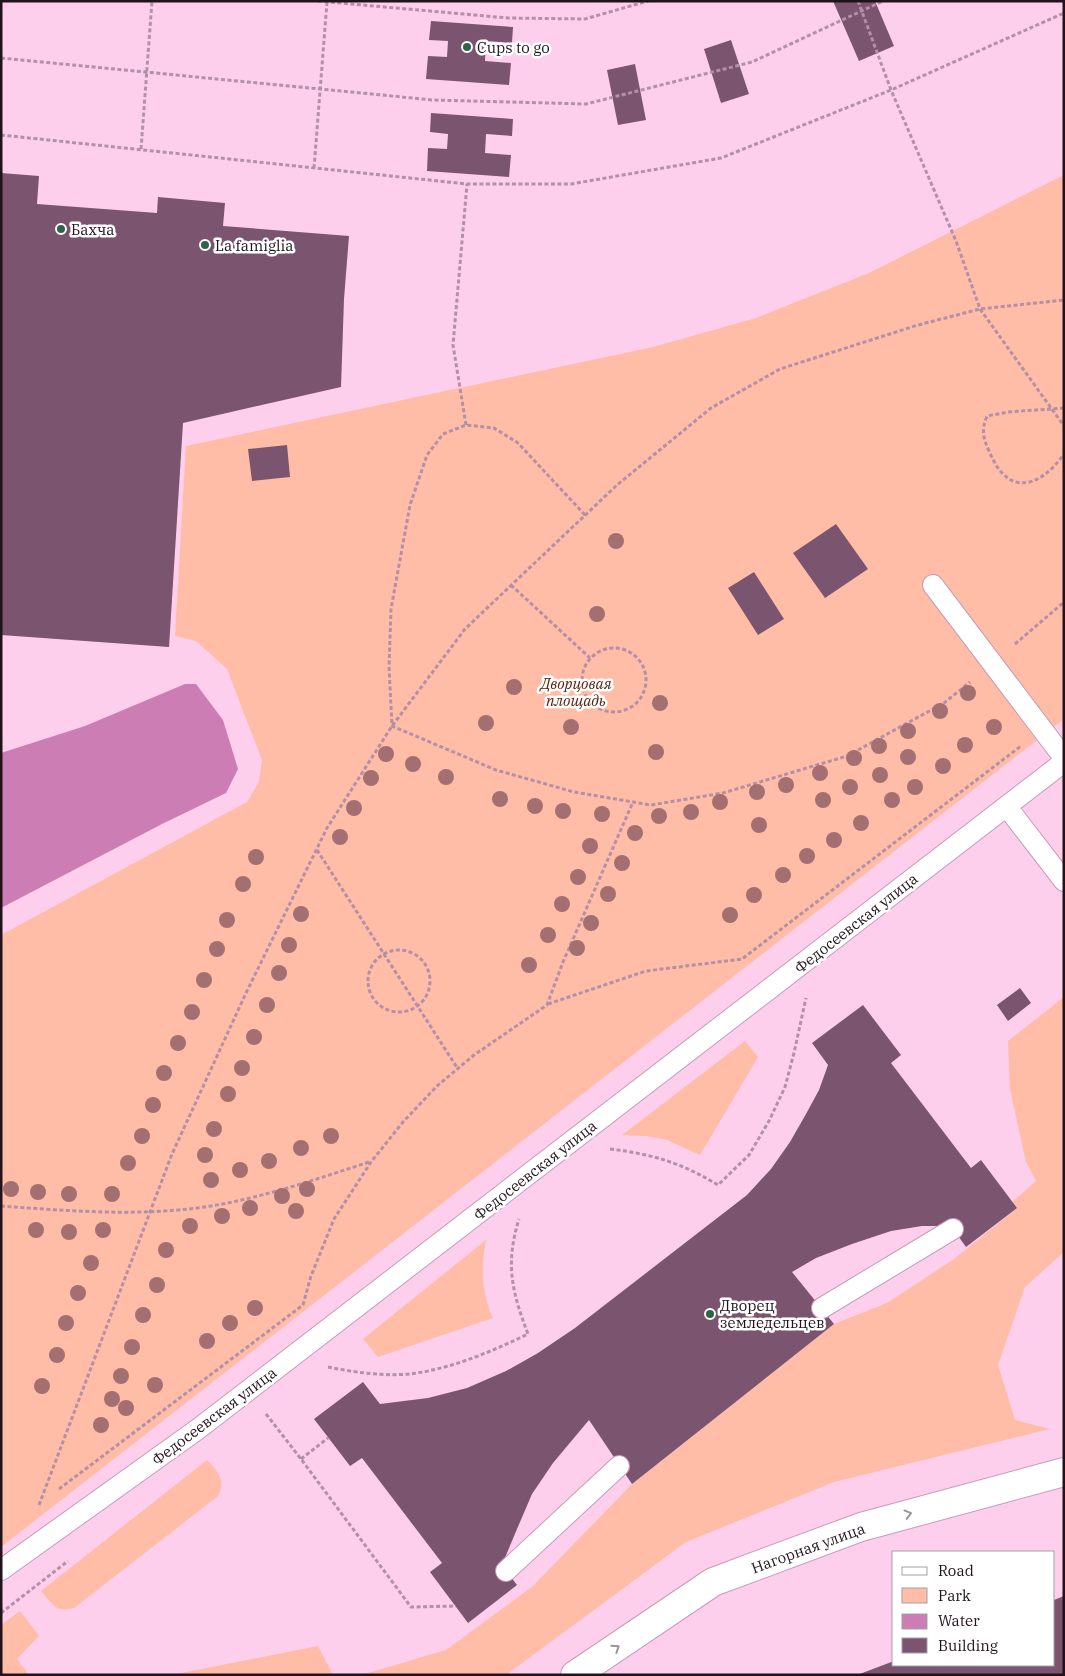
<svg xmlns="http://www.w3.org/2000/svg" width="1065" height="1676" font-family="'IBM Plex Serif',serif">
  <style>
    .green { fill: #ffbda7 }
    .water { fill: #cc7db4 }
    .building { fill: #7b546f }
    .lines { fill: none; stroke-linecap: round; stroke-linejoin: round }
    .lane-casing { stroke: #c79bb8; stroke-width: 22 }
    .street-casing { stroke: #c79bb8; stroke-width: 30 }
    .path { stroke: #b390a7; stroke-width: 3; stroke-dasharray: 4 2.5; stroke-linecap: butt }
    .lane { stroke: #fff; stroke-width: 20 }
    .street { stroke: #fff; stroke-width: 28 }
    .tree { fill: #a36f71 }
    .oneway { stroke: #9b9499 }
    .poi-dot { fill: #2f6348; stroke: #fff; stroke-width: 2 }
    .labels { text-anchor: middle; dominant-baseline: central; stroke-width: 5; stroke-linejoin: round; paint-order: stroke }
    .poi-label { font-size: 15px; fill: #21121c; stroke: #fff; text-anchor: start }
    .park-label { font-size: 15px; font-style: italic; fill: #5a200c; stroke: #fff }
    .street-label { font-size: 15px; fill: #21121c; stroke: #fff }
  </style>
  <rect width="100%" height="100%" fill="#fdcfed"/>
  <path class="green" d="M 1064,175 L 1064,719 L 1,1547 L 1,935 L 247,802 L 259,782 L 262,760 L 227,669 L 196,641 L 175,636 L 186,446 L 653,347 L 756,318 L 869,273 Z
    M 1064,997 L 1064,1252 L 1025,1287 L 998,1365 L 1015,1420 L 1050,1429 L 834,1482 L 686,1542 L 506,1675 L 361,1675 L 446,1650 L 533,1586 L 632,1484 L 834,1324 L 887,1303 L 954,1259 L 1017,1208 L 1012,1202 L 1036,1181 L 1026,1162 L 1010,1089 L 1008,1041 Z
    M 745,1041 L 758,1057 L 700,1155 L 667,1140 L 646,1136 L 622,1135 Z
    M 486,1240 C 481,1268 481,1292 493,1318 L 378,1357 L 363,1339 Z
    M 207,1460 C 218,1471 226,1481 218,1496 L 74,1608 C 56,1614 52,1603 41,1591 Z
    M 20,1611 L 39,1636 L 17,1659 L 29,1675 L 1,1675 L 1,1625 Z
    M 318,1646 L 333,1675 L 171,1675 Z"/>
  <path class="water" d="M 185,684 L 196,684 L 223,720 L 238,769 L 226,793 L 162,824 L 1,908 L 1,753 L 85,726 Z"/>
  <path class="building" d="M 833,1 L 875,1 L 894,46 L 859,61 Z
    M 431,21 L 513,27 L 512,43 L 486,41 L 485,61 L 511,63 L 509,85 L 426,79 L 428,56 L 447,57 L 448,41 L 429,40 Z
    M 731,40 L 749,94 L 721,103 L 704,49 Z
    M 635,64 L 646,120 L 618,125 L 607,70 Z
    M 431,113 L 513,119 L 512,136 L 486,134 L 485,153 L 511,155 L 509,177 L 427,171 L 428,148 L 447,149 L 448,134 L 430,132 Z
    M 1,173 L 39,176 L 37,204 L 157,213 L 158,197 L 225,203 L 223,226 L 349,236 L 344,299 L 341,387 L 183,423 L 169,647 L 1,635 Z
    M 287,445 L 290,477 L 252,481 L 248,449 Z
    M 836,524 L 868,569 L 825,598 L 793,553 Z
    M 754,572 L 784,619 L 758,635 L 728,588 Z
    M 1020,988 L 1031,1003 L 1008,1021 L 997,1005 Z
    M 863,1005 L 901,1055 L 891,1063 L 971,1168 L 981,1160 L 1017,1208 L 966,1247 L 951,1226 L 922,1226 L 891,1231 L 852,1244 L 816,1258 L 792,1272 L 834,1324 L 632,1484 L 589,1420 L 553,1463 L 532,1494 L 517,1529 L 502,1565 L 517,1585 L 468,1623 L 430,1572 L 442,1563 L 362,1458 L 350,1466 L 314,1419 L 363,1382 L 380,1404 L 428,1398 L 467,1388 L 506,1371 L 538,1353 L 575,1328 L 747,1195 L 771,1169 L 790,1142 L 806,1114 L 819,1090 L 828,1065 L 812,1043 Z
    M 1064,1596 L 1064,1675 L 857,1675 L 894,1661 L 894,1665 L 1054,1665 L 1054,1600 Z"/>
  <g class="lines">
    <defs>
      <path id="lane" d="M 933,585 L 1064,758
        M 1007,807 L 1064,881
        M 822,1308 L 953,1229
        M 1,1570 L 198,1429 L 1064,762
        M 506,1571 L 619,1466"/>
      <path id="street" d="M 575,1675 L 713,1582 L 861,1527 L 1064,1472"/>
    </defs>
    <use href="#lane" class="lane-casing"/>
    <use href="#street" class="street-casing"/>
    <path class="path" d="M 318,1 L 508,18 L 585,19 L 648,1
      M 858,1 L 891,90 L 956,241 L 980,309 L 1064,426
      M 1,58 L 433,100 L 586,104 L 752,62 L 883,1
      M 1,135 L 467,184 L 571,184 L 721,158 L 891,90 L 1064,13
      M 141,149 L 152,1
      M 314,168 L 327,2
      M 1064,408 L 1008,412 L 987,416 C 981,431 983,438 990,453 C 1008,497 1040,488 1064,454
      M 466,425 L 453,345 L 467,184
      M 585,515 L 518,443 L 494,428 L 466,425 L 443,434 L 427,455 L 410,505 L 391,609 L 389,667 L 392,726 L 496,770 L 574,792 L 651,805 L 723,793 L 847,756 L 944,703 L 970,682
      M 511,585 L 590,658
      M 1015,644 L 1064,602
      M582 680a32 32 0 1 1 64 0a32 32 0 1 1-64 0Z
      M 317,850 L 458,1069
      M368 981a31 31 0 1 1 62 0a31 31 0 1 1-62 0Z
      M 548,1004 L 646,971 L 742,959 L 1021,746
      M 610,1149 C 652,1154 682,1163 718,1185 L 749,1155 L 769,1121 L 785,1087 L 794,1053 L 806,998
      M 1,1206 C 70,1211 142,1217 211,1206 C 265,1197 317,1179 369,1162
      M 328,1367 C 358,1373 393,1378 423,1372 C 460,1365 495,1350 528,1334 C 512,1292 505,1264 519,1219
      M 266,1414 L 301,1459 L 411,1607 L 456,1606
      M 301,1459 L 328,1438
      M 59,1489 L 303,1305 L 311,1276 L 334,1219 L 371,1162 L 403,1122 L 437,1086 L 474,1055 L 547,1005 L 563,962 L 633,802
      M 39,1505 L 172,1154 L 246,993 L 327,828 L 392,726 L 465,629 L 617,485 L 711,408 L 780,369 L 918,325 L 980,309 L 1064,300
      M 1,1613 L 68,1561"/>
    <use href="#lane" class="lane"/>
    <use href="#street" class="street"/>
  </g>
  <g class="tree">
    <circle cx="616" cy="541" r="8"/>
    <circle cx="597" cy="614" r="8"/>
    <circle cx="514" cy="687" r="8"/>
    <circle cx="968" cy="693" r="8"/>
    <circle cx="660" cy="703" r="8"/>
    <circle cx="940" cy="711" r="8"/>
    <circle cx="486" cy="723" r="8"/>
    <circle cx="571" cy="727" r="8"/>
    <circle cx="994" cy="727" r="8"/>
    <circle cx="908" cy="731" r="8"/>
    <circle cx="965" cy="745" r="8"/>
    <circle cx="879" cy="746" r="8"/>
    <circle cx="656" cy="752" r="8"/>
    <circle cx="386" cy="754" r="8"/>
    <circle cx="908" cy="757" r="8"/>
    <circle cx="854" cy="758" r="8"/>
    <circle cx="413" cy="764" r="8"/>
    <circle cx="943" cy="766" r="8"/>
    <circle cx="820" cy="773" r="8"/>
    <circle cx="880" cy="775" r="8"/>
    <circle cx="446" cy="777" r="8"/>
    <circle cx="371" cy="778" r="8"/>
    <circle cx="786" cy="785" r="8"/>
    <circle cx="850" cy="787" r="8"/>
    <circle cx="915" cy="787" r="8"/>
    <circle cx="757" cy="792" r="8"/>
    <circle cx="500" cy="799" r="8"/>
    <circle cx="823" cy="800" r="8"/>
    <circle cx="892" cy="800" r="8"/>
    <circle cx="720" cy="802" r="8"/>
    <circle cx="535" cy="806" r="8"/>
    <circle cx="354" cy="808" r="8"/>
    <circle cx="563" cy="811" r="8"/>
    <circle cx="691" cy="812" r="8"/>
    <circle cx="602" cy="814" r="8"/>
    <circle cx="659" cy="816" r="8"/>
    <circle cx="861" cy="823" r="8"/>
    <circle cx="759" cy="825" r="8"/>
    <circle cx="635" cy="833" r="8"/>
    <circle cx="340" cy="837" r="8"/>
    <circle cx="834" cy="840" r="8"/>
    <circle cx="590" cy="846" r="8"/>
    <circle cx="807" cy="856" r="8"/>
    <circle cx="256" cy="857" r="8"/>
    <circle cx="622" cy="863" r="8"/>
    <circle cx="783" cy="875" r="8"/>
    <circle cx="578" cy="877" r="8"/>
    <circle cx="243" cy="884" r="8"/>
    <circle cx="608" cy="894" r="8"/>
    <circle cx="754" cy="895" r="8"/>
    <circle cx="562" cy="904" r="8"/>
    <circle cx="301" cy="914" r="8"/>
    <circle cx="730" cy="915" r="8"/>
    <circle cx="227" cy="920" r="8"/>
    <circle cx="591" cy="923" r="8"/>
    <circle cx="548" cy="935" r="8"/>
    <circle cx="289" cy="945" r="8"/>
    <circle cx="577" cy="948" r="8"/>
    <circle cx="217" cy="949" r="8"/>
    <circle cx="529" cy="965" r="8"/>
    <circle cx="279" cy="973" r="8"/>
    <circle cx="204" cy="980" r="8"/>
    <circle cx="267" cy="1005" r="8"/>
    <circle cx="192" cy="1012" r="8"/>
    <circle cx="254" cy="1037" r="8"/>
    <circle cx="178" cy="1043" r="8"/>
    <circle cx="242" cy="1068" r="8"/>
    <circle cx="164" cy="1073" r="8"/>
    <circle cx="228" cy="1094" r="8"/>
    <circle cx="153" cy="1105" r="8"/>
    <circle cx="214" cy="1129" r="8"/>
    <circle cx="142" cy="1136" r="8"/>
    <circle cx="331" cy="1136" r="8"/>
    <circle cx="301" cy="1148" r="8"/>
    <circle cx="205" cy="1155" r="8"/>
    <circle cx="269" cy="1161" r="8"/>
    <circle cx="128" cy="1163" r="8"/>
    <circle cx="240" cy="1170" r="8"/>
    <circle cx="211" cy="1180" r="8"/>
    <circle cx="11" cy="1189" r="8"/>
    <circle cx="307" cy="1189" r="8"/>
    <circle cx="38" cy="1192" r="8"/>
    <circle cx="69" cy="1194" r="8"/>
    <circle cx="112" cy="1194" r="8"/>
    <circle cx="282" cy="1196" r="8"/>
    <circle cx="250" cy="1208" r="8"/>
    <circle cx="296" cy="1211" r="8"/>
    <circle cx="222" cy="1216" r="8"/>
    <circle cx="190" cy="1226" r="8"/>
    <circle cx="36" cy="1230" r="8"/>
    <circle cx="103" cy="1230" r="8"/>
    <circle cx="69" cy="1232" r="8"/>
    <circle cx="166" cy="1250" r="8"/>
    <circle cx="91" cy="1263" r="8"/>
    <circle cx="157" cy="1285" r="8"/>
    <circle cx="78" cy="1293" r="8"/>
    <circle cx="255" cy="1308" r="8"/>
    <circle cx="143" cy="1315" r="8"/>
    <circle cx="66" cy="1323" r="8"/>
    <circle cx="230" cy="1323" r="8"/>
    <circle cx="207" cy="1341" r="8"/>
    <circle cx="132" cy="1347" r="8"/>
    <circle cx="57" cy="1355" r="8"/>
    <circle cx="121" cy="1376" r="8"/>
    <circle cx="155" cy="1385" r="8"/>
    <circle cx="42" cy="1386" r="8"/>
    <circle cx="112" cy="1399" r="8"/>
    <circle cx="126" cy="1408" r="8"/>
    <circle cx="101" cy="1425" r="8"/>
  </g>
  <defs><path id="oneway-chevron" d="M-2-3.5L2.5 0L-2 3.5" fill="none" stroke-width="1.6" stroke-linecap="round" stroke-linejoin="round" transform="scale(1.25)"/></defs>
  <g class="oneway">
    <use href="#oneway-chevron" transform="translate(908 1514) rotate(-15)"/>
    <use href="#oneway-chevron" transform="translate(616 1648) rotate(-34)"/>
  </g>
  <g class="poi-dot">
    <circle cx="467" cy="47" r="5"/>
    <circle cx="61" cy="229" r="5"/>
    <circle cx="205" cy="245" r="5"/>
    <circle cx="710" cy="1314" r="5"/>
  </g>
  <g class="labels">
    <g class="poi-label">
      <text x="477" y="47">Cups to go</text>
      <text x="71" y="229">Бахча</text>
      <text x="215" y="245">La famiglia</text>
      <text x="720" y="1305">Дворец<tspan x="720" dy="17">земледельцев</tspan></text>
    </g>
    <g class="park-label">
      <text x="576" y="683">Дворцовая<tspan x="576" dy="17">площадь</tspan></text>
    </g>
    <g class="street-label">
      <text transform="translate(856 923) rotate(-38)">Федосеевская улица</text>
      <text transform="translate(535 1170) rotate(-38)">Федосеевская улица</text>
      <text transform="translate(214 1416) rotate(-37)">Федосеевская улица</text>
      <text transform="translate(808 1548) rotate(-20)">Нагорная улица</text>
    </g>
  </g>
  <rect width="1065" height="1676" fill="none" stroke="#21121c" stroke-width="5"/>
  <rect x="892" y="1551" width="162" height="115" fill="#ffffff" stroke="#a6a0a4"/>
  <rect x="902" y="1567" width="25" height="8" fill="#ffffff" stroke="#a6a0a4"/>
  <text x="938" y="1576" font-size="15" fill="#21121c">Road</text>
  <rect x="902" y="1588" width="25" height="15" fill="#ffbda7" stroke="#a6a0a4"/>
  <text x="938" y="1601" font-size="15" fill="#21121c">Park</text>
  <rect x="902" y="1614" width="25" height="15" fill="#cc7db4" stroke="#a6a0a4"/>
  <text x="938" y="1626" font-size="15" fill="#21121c">Water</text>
  <rect x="902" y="1638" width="25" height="15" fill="#7b546f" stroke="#a6a0a4"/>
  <text x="938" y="1651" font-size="15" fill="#21121c">Building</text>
</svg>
